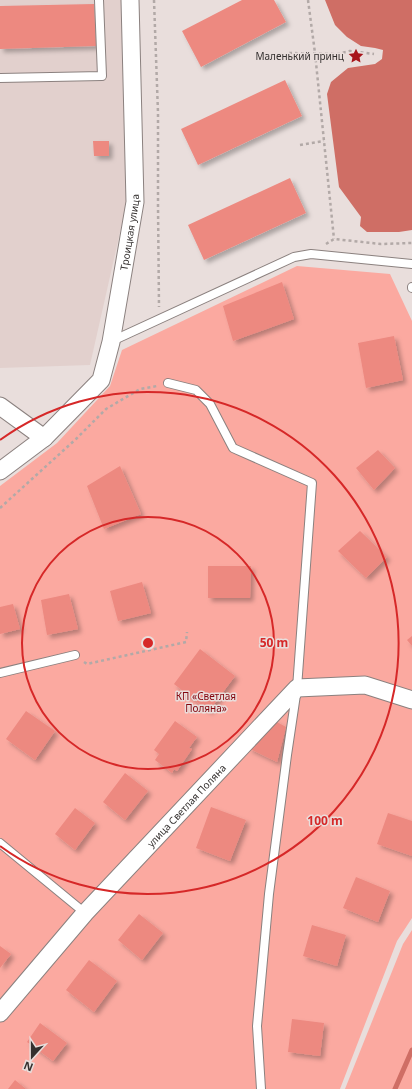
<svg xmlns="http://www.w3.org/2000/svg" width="412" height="1089" font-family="'Noto Sans',sans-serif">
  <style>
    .built { fill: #e2d0cd }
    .green { fill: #fba9a0 }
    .water { fill: #cf6e65 }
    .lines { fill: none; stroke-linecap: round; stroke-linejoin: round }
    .stream { stroke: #cf6e65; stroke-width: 5 }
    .building { fill: #ed8980; filter: url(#shadow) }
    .service-casing { stroke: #8b817f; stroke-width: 10 }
    .minor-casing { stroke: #8b817f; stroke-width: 19 }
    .path { stroke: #b2a9a7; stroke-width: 2.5; stroke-dasharray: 3 3; stroke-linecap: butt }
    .service { stroke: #fff; stroke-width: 8 }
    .minor { stroke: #fff; stroke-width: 17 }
    .ring { fill: none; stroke: #d62828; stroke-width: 2 }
    .labels { text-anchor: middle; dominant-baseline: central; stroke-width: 3; stroke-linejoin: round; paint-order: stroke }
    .poi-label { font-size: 10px; fill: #34302f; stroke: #e9dedc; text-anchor: end }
    .street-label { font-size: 10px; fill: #34302f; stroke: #e9dedc }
    .park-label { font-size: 10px; fill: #83060f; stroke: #e9dedc }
    .centre { fill: #d62828; stroke: #e9dedc; stroke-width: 2 }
    .ring-label { font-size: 12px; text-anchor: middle; font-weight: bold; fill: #d62828; stroke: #e9dedc; stroke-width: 3; stroke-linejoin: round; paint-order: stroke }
  </style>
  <defs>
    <filter id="shadow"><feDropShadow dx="3.5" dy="3.5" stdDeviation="2" flood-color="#0004"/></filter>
  </defs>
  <rect width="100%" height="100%" fill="#e9dedc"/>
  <path class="built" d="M 0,0 L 122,0 L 128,197 L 90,365 L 0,368 Z"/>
  <path class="green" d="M 297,266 L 390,274 L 412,321 L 412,918 L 397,941 L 340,1089 L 0,1089 L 0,486 L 57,443 L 110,386 L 122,350 Z
    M 412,930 L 412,1089 L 345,1089 L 403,944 Z"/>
  <path class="water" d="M 325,0 L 412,0 L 412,230 L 399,232 L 367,232 L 360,226 L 361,217 L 339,187 L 327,94 L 331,82 L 348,68 L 375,64 L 382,59 L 383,50 L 375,48 L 361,46 L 347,37 L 335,25 Z"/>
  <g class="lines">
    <path class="stream" d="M 395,1089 L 412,1050"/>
  </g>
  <path class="building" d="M 242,0 L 274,0 L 286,22 L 201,67 L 182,31 Z
    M 94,4 L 96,46 L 0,49 L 0,6 Z
    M 285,80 L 302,116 L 198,165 L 181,129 Z
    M 93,141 L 109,141 L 109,156 L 94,156 Z
    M 290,178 L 306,213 L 204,260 L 188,225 Z
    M 282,282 L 294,319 L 233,341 L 223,306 Z
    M 394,336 L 403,380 L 366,388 L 358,343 Z
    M 378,450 L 395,468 L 374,490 L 356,468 Z
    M 120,466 L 141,514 L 104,529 L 87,486 Z
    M 360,531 L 387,557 L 366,578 L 338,551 Z
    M 208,566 L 251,566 L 250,598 L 208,598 Z
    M 142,582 L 151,613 L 118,621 L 110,591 Z
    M 69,594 L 78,629 L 47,635 L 41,600 Z
    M 13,604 L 20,629 L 0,634 L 0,607 Z
    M 412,636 L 412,646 L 407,640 Z
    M 200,649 L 235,676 L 209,711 L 174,684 Z
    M 26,711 L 55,731 L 35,760 L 6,739 Z
    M 273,720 L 286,727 L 277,762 L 248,748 Z
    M 175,721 L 197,737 L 189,748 L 192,749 L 177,771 L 174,769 L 172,773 L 155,760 L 159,754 L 154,750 Z
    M 125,773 L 148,791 L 125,820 L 103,802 Z
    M 211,807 L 246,820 L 230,861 L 196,848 Z
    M 75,808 L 95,823 L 75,850 L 55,834 Z
    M 388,813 L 412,821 L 412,856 L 377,844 Z
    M 356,877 L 390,891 L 378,922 L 343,908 Z
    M 139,914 L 163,933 L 142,960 L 118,940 Z
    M 312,925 L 346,935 L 337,966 L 303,956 Z
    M 0,946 L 11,954 L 0,968 Z
    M 89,960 L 117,981 L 94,1012 L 66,990 Z
    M 292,1019 L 324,1023 L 320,1056 L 288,1052 Z
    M 40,1023 L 67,1043 L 53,1061 L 27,1042 Z
    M 15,1080 L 26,1089 L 8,1089 Z"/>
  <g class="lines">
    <defs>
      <path id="service" d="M 0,78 L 102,76 L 99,0
        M 412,287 L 412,288
        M 112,341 L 294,257 L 311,254 L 412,264
        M 168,383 L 196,390 L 210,404 L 233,448 L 312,483 L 297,688 L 287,755 L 269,894 L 257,1026 L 261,1089
        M 0,673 L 75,655
        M 0,843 L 85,913"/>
      <g id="minor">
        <path d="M 0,406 L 44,438 L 0,471"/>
        <path id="s1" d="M 44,438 L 101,380 L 111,342 L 135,202 L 130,0"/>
        <path id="s2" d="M 0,1013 L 85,913 L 297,688 L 365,685 L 412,700"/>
      </g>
    </defs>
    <use href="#service" class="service-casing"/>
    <use href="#minor" class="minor-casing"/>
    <path class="path" d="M 154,0 L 158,113 L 158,206 L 159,307
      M 308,0 L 315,53 L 334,239
      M 289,53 L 338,54 L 350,51 L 374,54
      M 300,145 L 324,141
      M 326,244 L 334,239 L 381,244 L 412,243
      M 0,508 L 76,439 L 106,409 L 140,389 L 157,386
      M 84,662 L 87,664 L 186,642 L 187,632"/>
    <use href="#service" class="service"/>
    <use href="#minor" class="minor"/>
  </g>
  <g class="ring">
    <circle cx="148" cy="643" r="126"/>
    <path d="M0 440A251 251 0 1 1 0 846"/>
  </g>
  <defs>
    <symbol id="sight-bare" viewBox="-9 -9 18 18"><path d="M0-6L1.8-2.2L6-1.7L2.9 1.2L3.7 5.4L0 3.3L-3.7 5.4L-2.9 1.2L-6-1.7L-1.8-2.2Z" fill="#a8141a" stroke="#e9dedc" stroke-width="2.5" paint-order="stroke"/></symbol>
  </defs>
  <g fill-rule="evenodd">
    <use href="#sight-bare" x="345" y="45" width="22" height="22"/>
  </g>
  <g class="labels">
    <g class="poi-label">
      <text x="344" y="56">Маленький принц</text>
    </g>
    <g class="street-label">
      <text stroke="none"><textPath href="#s1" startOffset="232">Троицкая улица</textPath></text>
      <text stroke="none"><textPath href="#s2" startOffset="279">улица Светлая Поляна</textPath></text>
    </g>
    <g class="park-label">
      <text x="206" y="696">КП «Светлая<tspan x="206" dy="12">Поляна»</tspan></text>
    </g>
  </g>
  <circle cx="148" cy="643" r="6" class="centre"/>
  <g class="ring-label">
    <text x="274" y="647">50 m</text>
    <text x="325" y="825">100 m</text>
  </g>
  <g transform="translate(32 1057) rotate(201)" stroke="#e9dedc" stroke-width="3" paint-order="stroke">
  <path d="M0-3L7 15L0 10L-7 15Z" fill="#34302f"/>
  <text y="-6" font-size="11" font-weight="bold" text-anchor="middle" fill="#34302f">N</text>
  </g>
</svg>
